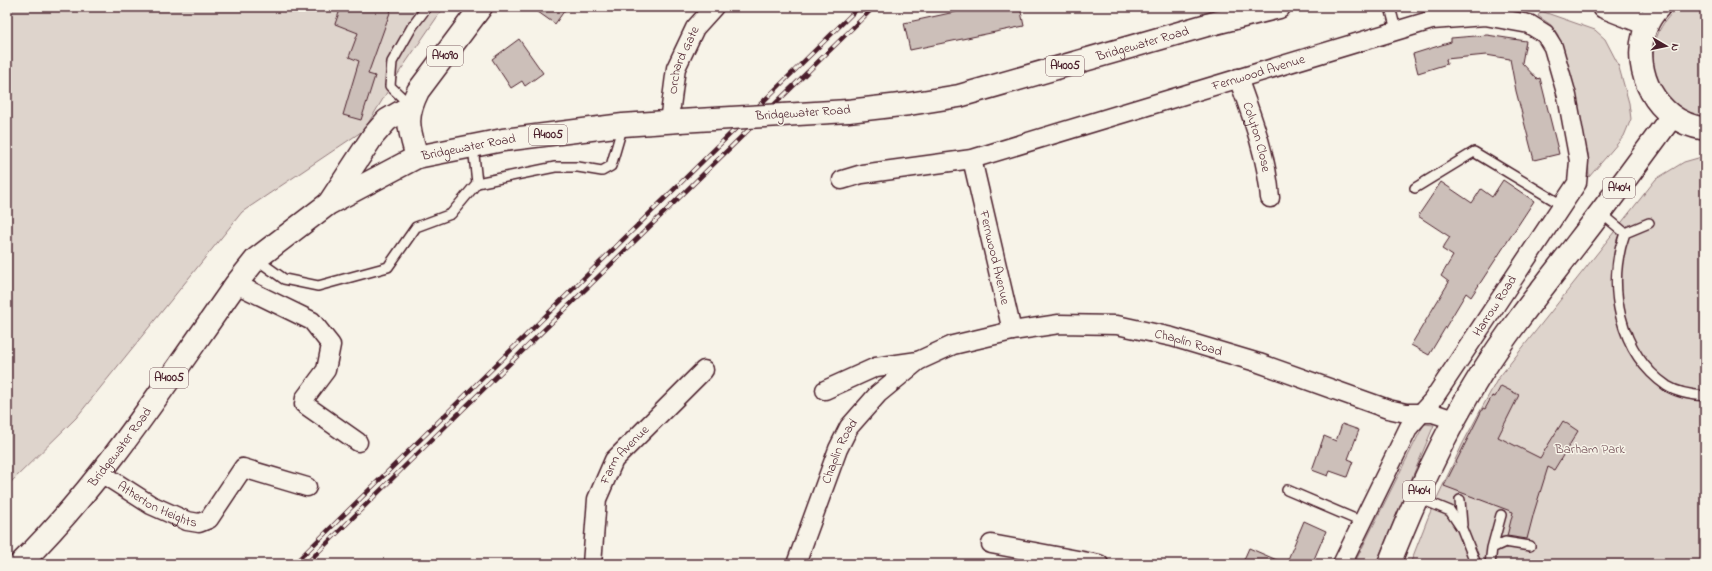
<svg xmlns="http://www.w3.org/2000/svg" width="1712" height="571" font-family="'Indie Flower',sans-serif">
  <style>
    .green { fill: #ded4cc; stroke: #947a7c }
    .building { fill: #ccbfb9; stroke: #4a1f2b }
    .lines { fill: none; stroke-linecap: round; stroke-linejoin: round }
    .service-casing { stroke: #4a1f2b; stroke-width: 12 }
    .minor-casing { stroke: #4a1f2b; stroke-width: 21 }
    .primary-casing { stroke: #4a1f2b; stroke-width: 25 }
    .service { stroke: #f7f3e8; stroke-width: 9 }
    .minor { stroke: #f7f3e8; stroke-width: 18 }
    .primary { stroke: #f7f3e8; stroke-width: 22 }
    .rail-casing { stroke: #4a1f2b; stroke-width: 4.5 }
    .rail { stroke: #f7f3e8; stroke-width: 3; stroke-dasharray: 9; stroke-linecap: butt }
    .primary-bridge-casing { stroke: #4a1f2b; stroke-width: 25; stroke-linecap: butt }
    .primary-bridge { stroke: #f7f3e8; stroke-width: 22 }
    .labels { text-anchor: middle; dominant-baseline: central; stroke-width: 3; stroke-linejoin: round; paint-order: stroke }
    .shield { fill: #f7f3e8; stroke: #7e5f64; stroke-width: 1 }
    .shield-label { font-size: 12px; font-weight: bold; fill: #4a1f2b }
    .street-label { font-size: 13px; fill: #4a1f2b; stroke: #f7f3e8 }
    .park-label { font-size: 13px; fill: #6f4c53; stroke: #f7f3e8 }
  </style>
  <rect width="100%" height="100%" fill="#f7f3e8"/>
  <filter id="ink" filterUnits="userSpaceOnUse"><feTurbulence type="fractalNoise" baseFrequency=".025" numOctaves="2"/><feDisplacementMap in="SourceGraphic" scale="8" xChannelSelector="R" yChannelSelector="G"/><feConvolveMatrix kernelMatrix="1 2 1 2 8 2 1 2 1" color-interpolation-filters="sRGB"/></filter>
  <g filter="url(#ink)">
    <path class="green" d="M 7,7 L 444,7 L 400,71 L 364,130 L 242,212 L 76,418 L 7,486 Z
      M 1680,7 L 1705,7 L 1705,120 C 1697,117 1686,115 1679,110 C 1645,85 1644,31 1680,7 Z
      M 1541,11 L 1595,30 L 1605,39 L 1618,64 L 1629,103 L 1631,119 L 1624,136 L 1589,177 L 1588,154 L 1558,35 L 1551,25 L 1538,16 Z
      M 1705,156 L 1705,564 L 1410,564 L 1429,515 L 1463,443 L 1497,380 L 1656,179 L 1684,162 Z
      M 1424,424 L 1434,425 L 1376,564 L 1354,564 Z"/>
    <path class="building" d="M 341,7 L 392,7 L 368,74 L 375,76 L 361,120 L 343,115 L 359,61 L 349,57 L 358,33 L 335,24 Z
      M 531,7 L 567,7 L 555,24 Z
      M 978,7 L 1020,7 L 1024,26 L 910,50 L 904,23 Z
      M 1487,35 L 1526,41 L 1522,63 L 1537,79 L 1540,78 L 1559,154 L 1534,160 L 1516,91 L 1510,59 L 1486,55 L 1446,59 L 1447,64 L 1418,73 L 1413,54 L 1451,42 L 1451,38 Z
      M 519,39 L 543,73 L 525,86 L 522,81 L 511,88 L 492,59 Z
      M 1503,180 L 1534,201 L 1471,297 L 1466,293 L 1429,355 L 1411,345 L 1449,282 L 1441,276 L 1453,256 L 1442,249 L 1450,237 L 1418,216 L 1441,182 L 1472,203 L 1481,189 L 1492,197 Z
      M 1501,386 L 1519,395 L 1498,437 L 1540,458 L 1563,421 L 1578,431 L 1554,470 L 1548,467 L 1534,512 L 1527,539 L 1507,536 L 1513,512 L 1444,486 L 1483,408 L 1485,409 L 1492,396 L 1495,397 Z
      M 1342,424 L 1359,430 L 1348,459 L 1353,461 L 1347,477 L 1330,471 L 1328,476 L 1312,470 L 1324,436 L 1336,441 Z
      M 1304,521 L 1326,531 L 1312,564 L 1242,564 L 1249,548 L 1286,564 Z"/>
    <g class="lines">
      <defs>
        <path id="service" d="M 1390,7 L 1396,30
          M 411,106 L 390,86 L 392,62 L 412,27 L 427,7
          M 473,146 L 477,183
          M 1415,188 L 1474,152 L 1562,205
          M 1601,213 L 1625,233 C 1606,285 1619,353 1667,386 C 1678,393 1692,395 1705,396
          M 1625,233 L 1649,223
          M 256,259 L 284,279 L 318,286 L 388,267 L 416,227 L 451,214 L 477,183 L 555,167 L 578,167 L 602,171 L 611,166 L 623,125
          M 1287,490 L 1362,522
          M 1416,497 L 1450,511 L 1462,529 L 1476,564
          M 1460,500 L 1462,525
          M 1492,548 L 1505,542 L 1530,546
          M 1490,564 L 1492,548 L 1501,515"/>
        <g id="minor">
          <path id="s1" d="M 1238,78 C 1252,117 1267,156 1270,198"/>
          <path id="s2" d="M 669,122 L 676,68 L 695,28 L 714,7"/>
          <path id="s3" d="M 972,159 L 1012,331"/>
          <path id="s4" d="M 842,180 L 862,174 L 972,159 L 1432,20 L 1485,16 L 1529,24 L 1545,34 L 1553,47 L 1567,96 L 1579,161 L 1577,183 L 1432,401 L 1409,427 L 1342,564"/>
          <path d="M 236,284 L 312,321 L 331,345 L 326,370 L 305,398 L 304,404 L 358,442"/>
          <path d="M 825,390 L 876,367 L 918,361"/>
          <path id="s5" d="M 101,473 L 151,505 L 187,521 L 199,523 L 209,519 L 243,468 L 307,487"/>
          <path d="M 991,544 L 1099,564"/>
          <path id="s6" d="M 592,564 L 597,499 L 614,460 L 704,370"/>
          <path id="s7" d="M 796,564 L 838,449 L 849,427 L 878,394 L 918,361 L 953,345 L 1012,331 L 1059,324 L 1117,325 L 1172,337 L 1259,363 L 1388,409 L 1406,413 L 1433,413 L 1454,420"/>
        </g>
        <g id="primary">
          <path d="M 1604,7 L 1647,24"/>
          <path d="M 1659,7 C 1630,38 1638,90 1671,115 C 1680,122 1694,127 1705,129"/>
          <path id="s8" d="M 848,111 L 909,104 L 959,96 L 1207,25 L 1279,7"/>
          <path d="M 417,157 C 409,129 404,119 418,91 L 481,7"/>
          <path d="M 329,203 L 373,136 L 387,120 L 411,106"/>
          <path id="s9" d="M 20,564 C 104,481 168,380 236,284 L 256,259 L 328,204 L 417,157 L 503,140 L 623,125 L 680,121"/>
          <path d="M 1389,564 C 1416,497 1443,435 1481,374 C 1510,328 1545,285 1578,242 C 1610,201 1641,158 1672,116"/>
        </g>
      </defs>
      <use href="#service" class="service-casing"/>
      <use href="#minor" class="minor-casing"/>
      <use href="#primary" class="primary-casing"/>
      <use href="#service" class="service"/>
      <use href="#minor" class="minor"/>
      <use href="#primary" class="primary"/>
      <defs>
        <path id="rail" d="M 294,564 L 859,7
          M 306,564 L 407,464 L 874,7"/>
      </defs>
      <use href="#rail" class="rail-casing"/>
      <use href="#rail" class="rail"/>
      <defs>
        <path id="primary-bridge" d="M 680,121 L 848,111"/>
      </defs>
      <use href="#primary-bridge" class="primary-bridge-casing"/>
      <use href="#primary-bridge" class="primary-bridge"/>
    </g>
  </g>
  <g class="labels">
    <g class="shield">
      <rect x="427" y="46" width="36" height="20" rx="3"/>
      <rect x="1046" y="56" width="38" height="20" rx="3"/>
      <rect x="529" y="125" width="38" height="20" rx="3"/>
      <rect x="1603" y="178" width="32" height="20" rx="3"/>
      <rect x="150" y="368" width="38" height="20" rx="3"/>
      <rect x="1403" y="481" width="32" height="20" rx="3"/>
    </g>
    <g class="shield-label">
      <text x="445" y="56">A4090</text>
      <text x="1065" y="66">A4005</text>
      <text x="548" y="135">A4005</text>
      <text x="1619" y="188">A404</text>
      <text x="169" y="378">A4005</text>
      <text x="1419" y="491">A404</text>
    </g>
    <g class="street-label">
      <text stroke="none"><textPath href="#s8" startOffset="303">Bridgewater Road</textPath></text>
      <text stroke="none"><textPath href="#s2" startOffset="64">Orchard Gate</textPath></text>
      <text stroke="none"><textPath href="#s4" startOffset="431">Fernwood Avenue</textPath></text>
      <text transform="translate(803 113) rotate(-4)">Bridgewater Road</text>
      <text stroke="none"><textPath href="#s1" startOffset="62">Colyton Close</textPath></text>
      <text stroke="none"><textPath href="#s9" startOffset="630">Bridgewater Road</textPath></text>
      <text stroke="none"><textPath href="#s3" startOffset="101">Fernwood Avenue</textPath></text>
      <text transform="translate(1495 306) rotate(-57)">Harrow Road</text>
      <text stroke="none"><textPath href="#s7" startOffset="521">Chaplin Road</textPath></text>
      <text stroke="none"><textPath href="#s9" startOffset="154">Bridgewater Road</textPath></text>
      <text stroke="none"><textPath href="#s7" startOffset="121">Chaplin Road</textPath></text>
      <text stroke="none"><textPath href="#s6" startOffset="118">Farm Avenue</textPath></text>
      <text stroke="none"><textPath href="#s5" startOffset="65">Atherton Heights</textPath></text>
    </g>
    <g class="park-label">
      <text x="1590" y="449">Barham Park</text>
    </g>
  </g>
  <rect width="1712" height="571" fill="none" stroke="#f7f3e8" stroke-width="24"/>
  <rect x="12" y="12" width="1688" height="547" fill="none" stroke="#4a1f2b" stroke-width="1.5" filter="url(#ink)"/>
  <g transform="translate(1666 46) rotate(99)" stroke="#f7f3e8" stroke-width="3" paint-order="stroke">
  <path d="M0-3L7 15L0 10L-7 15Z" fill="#4a1f2b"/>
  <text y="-6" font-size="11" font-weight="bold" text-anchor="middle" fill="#4a1f2b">N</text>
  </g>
</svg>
